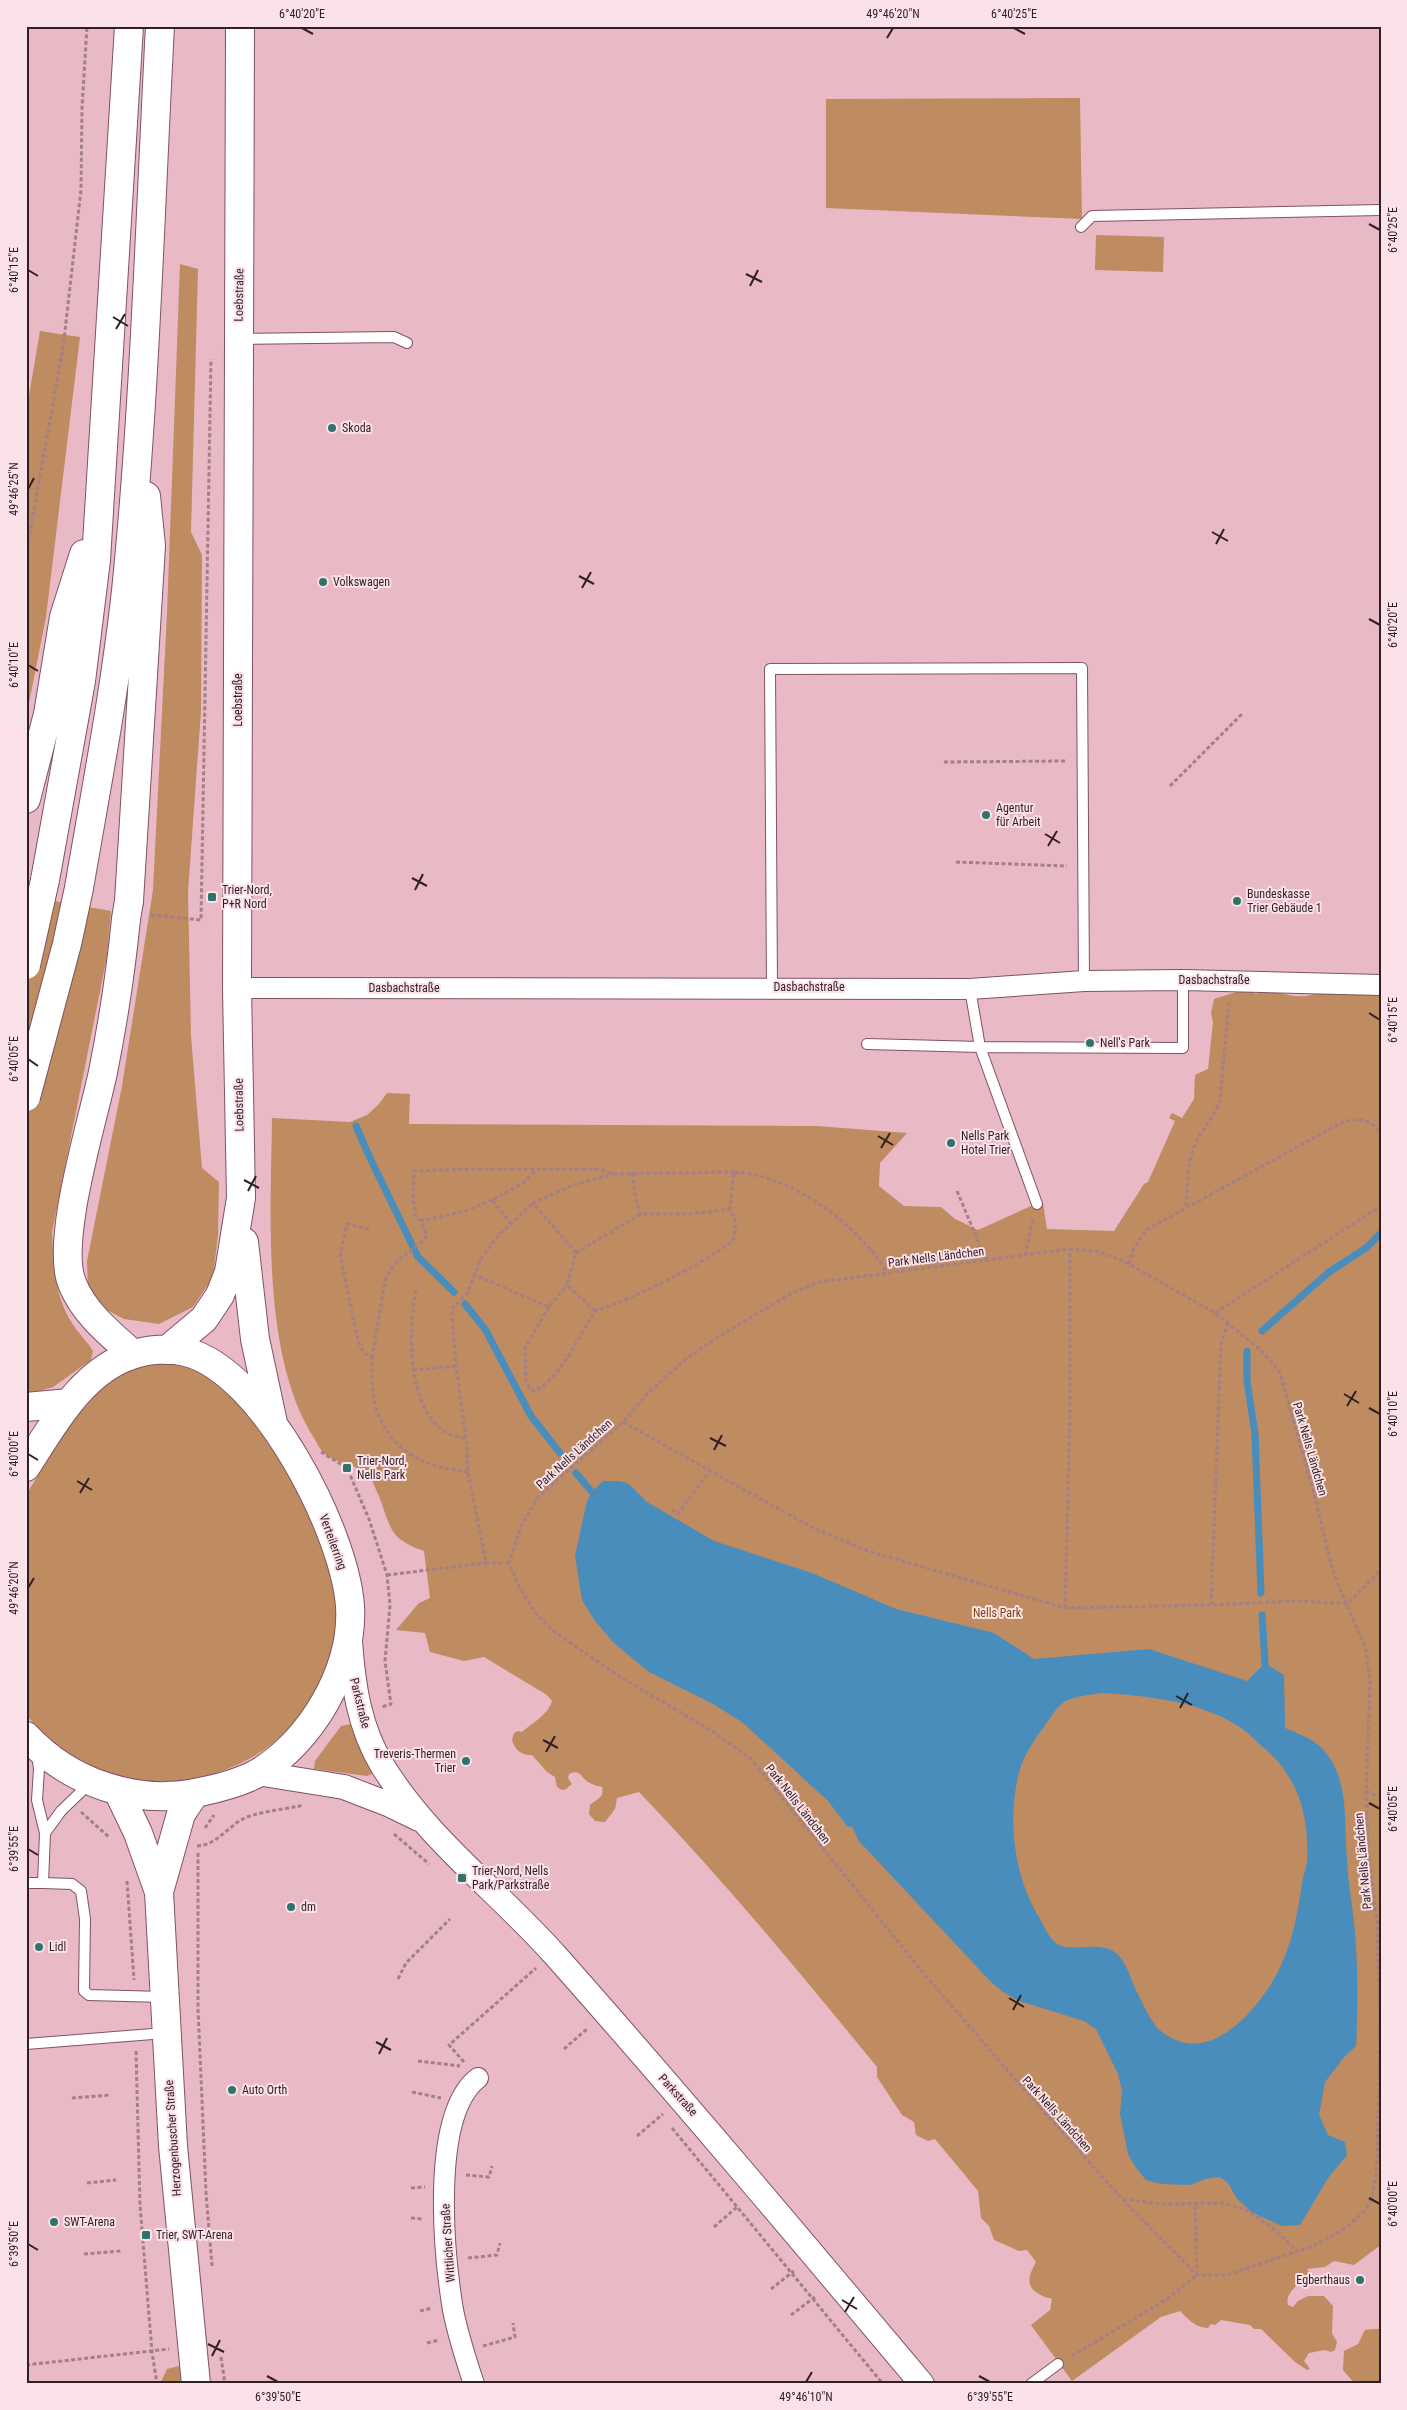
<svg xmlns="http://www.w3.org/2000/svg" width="1407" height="2410" font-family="'Roboto Condensed',sans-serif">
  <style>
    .green { fill: #bf8b60 }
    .water { fill: #488dbc; fill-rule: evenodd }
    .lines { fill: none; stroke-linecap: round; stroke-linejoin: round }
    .stream { stroke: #488dbc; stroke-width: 7 }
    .service-casing { stroke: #7e5461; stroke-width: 12 }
    .minor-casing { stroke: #7e5461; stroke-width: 22 }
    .tertiary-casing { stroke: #7e5461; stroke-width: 26 }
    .secondary-casing { stroke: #7e5461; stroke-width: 30 }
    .motorway-casing { stroke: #7e5461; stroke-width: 30 }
    .path { stroke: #a37f88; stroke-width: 3; stroke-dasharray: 4 2.5; stroke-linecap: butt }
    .service { stroke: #fff; stroke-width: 10 }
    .minor { stroke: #fff; stroke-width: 20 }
    .tertiary { stroke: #fff; stroke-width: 24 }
    .secondary { stroke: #fff; stroke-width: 28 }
    .motorway { stroke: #fff; stroke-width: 28 }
    .motorway-bridge-casing { stroke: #7e5461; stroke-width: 30; stroke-linecap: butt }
    .motorway-bridge { stroke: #fff; stroke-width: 28 }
    .ticks { fill: none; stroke: #301f24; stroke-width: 2 }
    .poi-dot { fill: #2f7469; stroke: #fbe1e8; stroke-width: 2 }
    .labels { text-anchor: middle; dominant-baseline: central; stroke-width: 4; stroke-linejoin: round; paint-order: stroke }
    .street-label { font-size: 12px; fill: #301f24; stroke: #fbe1e8 }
    .poi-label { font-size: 12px; fill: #301f24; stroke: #fbe1e8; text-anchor: start }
    .park-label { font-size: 12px; fill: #7e4504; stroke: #fbe1e8 }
    .neatline { fill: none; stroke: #301f24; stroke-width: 2 }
    .ticks-label { font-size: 12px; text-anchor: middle; fill: #301f24 }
  </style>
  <rect width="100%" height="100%" fill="#eab9c6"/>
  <path class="green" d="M 1080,98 L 1082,219 L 826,208 L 826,99 Z
    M 1096,235 L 1164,237 L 1163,272 L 1095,270 Z
    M 180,264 L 198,269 L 191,532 L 202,555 L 201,711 L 188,892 L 191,1036 L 202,1168 L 219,1182 L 218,1235 L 213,1277 L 193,1307 L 159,1324 L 124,1319 L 101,1307 L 88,1289 L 87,1261 L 122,1086 L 153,890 L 167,613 Z
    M 40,331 L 80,337 L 46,617 L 26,718 L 26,413 Z
    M 26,896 L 111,911 L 107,956 L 52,1232 C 54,1263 54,1296 72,1323 C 78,1333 87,1341 93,1351 L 91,1360 L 53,1387 L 26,1395 Z
    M 1338,974 L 1353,976 L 1381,989 L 1381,2247 L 1378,2247 L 1354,2265 L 1334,2261 L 1325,2267 L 1307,2269 L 1309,2272 C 1303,2283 1284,2291 1288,2305 L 1293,2307 L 1298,2301 L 1308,2296 L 1324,2296 L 1333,2306 L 1332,2333 L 1337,2342 L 1335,2350 L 1331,2352 L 1325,2350 L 1309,2353 L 1304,2361 L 1310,2369 L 1307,2370 L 1295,2362 L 1261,2329 L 1254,2329 L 1250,2325 L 1221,2320 L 1215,2325 L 1211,2324 L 1208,2328 C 1196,2328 1188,2319 1180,2311 L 1161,2317 L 1072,2381 L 1031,2325 L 1050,2310 L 1052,2299 C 1048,2297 1045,2298 1041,2295 C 1024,2287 1029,2275 1036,2262 L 1027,2250 L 1019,2251 L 994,2240 L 989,2226 L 981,2218 L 978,2191 L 935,2139 L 928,2141 L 916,2135 L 914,2122 L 902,2115 L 877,2077 L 877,2067 C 800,1973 723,1879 639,1792 L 617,1798 L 615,1809 L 605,1822 L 595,1821 L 589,1814 L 590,1805 C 596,1799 605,1798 602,1787 C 598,1786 593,1785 590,1783 C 581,1779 581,1768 569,1774 L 568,1778 L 572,1784 L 566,1789 L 562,1790 L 557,1787 L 555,1777 L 547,1772 L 532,1755 C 522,1756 515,1750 512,1740 L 514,1733 L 518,1731 L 522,1732 C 532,1723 548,1715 552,1701 L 547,1695 L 484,1657 L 464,1661 L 430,1652 L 425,1633 L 396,1630 L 419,1603 L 430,1598 L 424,1551 C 389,1539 391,1528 379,1496 C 376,1491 374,1483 371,1479 C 359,1463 338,1465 325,1454 C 320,1450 317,1443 314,1438 C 261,1355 271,1214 272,1118 L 350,1122 L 367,1115 L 379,1104 L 387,1093 L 410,1094 L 409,1124 L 817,1126 L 907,1133 L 880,1163 L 879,1186 L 904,1206 L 941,1207 L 955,1219 L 978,1230 L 1031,1206 L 1043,1203 L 1047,1229 L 1114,1231 L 1144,1184 L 1148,1182 L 1175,1121 L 1169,1118 L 1172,1113 L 1182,1118 L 1194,1099 L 1195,1075 L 1208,1069 L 1213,1022 L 1211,1013 L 1214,999 L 1246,989 L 1256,994 L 1267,989 C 1282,994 1307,1002 1321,990 C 1327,985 1332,979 1338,974 Z
    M 170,1363 C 181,1366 192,1368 202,1373 C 232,1389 265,1434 282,1462 C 309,1507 339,1568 336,1621 C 328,1779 121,1839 26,1714 L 26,1495 L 67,1428 L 106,1383 L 123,1372 L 147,1364 Z
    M 357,1723 L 374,1769 L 372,1774 L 367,1776 L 314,1769 L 315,1761 L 341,1726 Z
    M 1372,2329 L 1381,2329 L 1381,2384 L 1355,2384 L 1343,2370 L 1344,2351 L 1358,2344 L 1365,2330 Z
    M 179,2366 L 182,2384 L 160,2384 L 167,2369 Z"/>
  <path class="water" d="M 603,1481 L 620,1481 L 629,1484 L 647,1502 L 714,1541 L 812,1573 L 896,1609 L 994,1633 L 1034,1659 L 1149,1649 L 1247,1681 L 1265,1663 L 1284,1675 L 1285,1728 C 1304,1736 1320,1741 1331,1760 C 1349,1790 1344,1827 1347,1860 C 1348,1884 1353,1908 1355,1932 C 1358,1970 1358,2008 1356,2046 L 1345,2056 L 1325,2082 L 1319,2115 L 1328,2135 L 1345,2142 L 1347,2155 L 1328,2178 L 1300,2225 L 1282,2226 L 1253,2213 L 1237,2199 L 1228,2183 L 1220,2177 L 1205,2179 L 1190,2185 L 1161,2184 L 1146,2180 L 1136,2168 L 1128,2154 L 1120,2114 L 1122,2091 L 1118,2074 L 1096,2029 L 1084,2021 L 1019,2001 L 1003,1992 L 991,1982 L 858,1840 L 853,1828 L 847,1826 L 828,1801 L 742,1722 L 713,1704 L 649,1672 L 614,1643 L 595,1621 L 582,1600 L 575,1556 L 587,1501 L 592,1492 ZM 1101,1693 C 1150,1696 1203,1701 1244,1730 C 1251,1735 1256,1742 1263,1747 C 1284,1764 1299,1789 1304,1816 C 1307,1830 1308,1848 1307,1862 C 1306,1869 1303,1876 1302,1883 C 1295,1934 1285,1974 1249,2013 C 1225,2038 1196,2056 1163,2033 C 1152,2025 1144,2006 1138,1994 C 1131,1982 1129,1968 1120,1957 C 1104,1937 1073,1954 1057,1944 C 1047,1937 1043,1923 1037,1914 C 1013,1873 1007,1815 1020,1769 C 1025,1753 1036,1737 1046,1724 C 1051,1717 1058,1705 1066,1701 C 1076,1696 1090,1695 1101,1693 Z"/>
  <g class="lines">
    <path class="stream" d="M 356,1126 L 370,1158 L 418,1257 L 454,1292
      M 465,1304 L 485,1329 L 531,1416 L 560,1453
      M 1262,1331 L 1329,1272 L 1366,1248 L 1381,1233
      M 1247,1351 L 1247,1381 L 1255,1434 L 1261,1593
      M 576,1473 L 592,1492
      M 1262,1615 L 1265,1663"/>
    <defs>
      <path id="service" d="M 1081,227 L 1092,216 L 1381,210
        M 240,339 L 394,337 L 407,343
        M 772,987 L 770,669 L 1082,668 L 1084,981
        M 970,989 L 980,1047 L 1183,1048 L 1183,980
        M 867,1044 L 980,1047 L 1037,1204
        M 37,1753 L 39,1769 L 37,1800 L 45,1833 L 43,1883 L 72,1884 L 81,1891 L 85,1919 L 84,1991 L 89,1995 L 164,1997
        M 45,1833 L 61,1811 L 89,1784
        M 26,1883 L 43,1883
        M 26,2044 L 165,2033
        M 1031,2384 L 1058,2364"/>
      <path id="minor" d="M 237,988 L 970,989 L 1084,981 L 1183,980 L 1381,985
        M 474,2384 C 466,2360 458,2335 453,2310 C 444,2255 430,2115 478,2078"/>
      <path id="tertiary" d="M 350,1641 C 353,1684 359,1727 382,1765 C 427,1839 498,1891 555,1955 C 680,2096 801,2240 922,2384
        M 257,1773 L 344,1787 L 388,1804 L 419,1819"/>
      <path id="secondary" d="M 244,1242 L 255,1339 L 273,1423
        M 167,1350 L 204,1319 L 220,1295 L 229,1272 L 241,1198 L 237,988 L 240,26
        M 26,1407 L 69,1403
        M 26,1467 C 53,1425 82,1371 132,1355 C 148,1349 169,1348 186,1352 C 263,1371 345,1532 350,1606 C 354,1669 311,1743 256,1774 C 239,1783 219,1788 200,1792 C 137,1806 70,1783 26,1736
        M 118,1791 L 138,1833 L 159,1892 L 173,2146 L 196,2384
        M 159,1892 L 181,1814 L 195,1793"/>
      <path id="motorway" d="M 26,799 L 48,714 L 64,617 L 84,554
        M 45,880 L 81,681 L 96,560 L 129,26
        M 79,888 C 96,789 115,691 126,591 C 145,403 150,214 160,26
        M 129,901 L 151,546 L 146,496
        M 126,919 C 121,970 113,1022 103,1072 C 93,1120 55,1241 72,1283 C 83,1312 110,1334 133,1354"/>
    </defs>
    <use href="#service" class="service-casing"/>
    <use href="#minor" class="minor-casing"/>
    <use href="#tertiary" class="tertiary-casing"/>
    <use href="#secondary" class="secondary-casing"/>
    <use href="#motorway" class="motorway-casing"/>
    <path class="path" d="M 26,554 L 63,348 L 81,190 L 82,108 L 87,26
      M 944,762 L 1067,761
      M 1170,786 L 1243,713
      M 956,862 L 1067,866
      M 151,915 L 201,920 L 211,359
      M 632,1173 L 637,1205 L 641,1214
      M 957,1191 L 986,1260
      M 1186,1206 C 1188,1186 1187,1162 1195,1144 C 1202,1128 1215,1117 1220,1100 L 1229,1003
      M 421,1221 L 416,1218 L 413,1199 L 414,1171 L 474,1169 L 598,1169 L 614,1174 L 734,1172
      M 511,1224 L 492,1200 L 523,1183 L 535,1171
      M 369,1229 L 347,1224 L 340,1254 L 358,1341 L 364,1353 L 372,1358 C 372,1374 371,1392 376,1408 C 391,1454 425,1466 468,1472
      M 576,1253 L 533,1203 L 573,1185 L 613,1174
      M 1025,1255 L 1033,1219
      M 1129,1264 L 1134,1248 L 1146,1230 L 1341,1123 C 1356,1117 1372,1118 1381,1135
      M 473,1274 L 549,1307 L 567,1285
      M 416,1290 C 407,1333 406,1435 466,1438
      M 549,1307 L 525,1348 L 526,1383 L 533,1391 C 557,1384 582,1332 595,1311 C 636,1298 698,1266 733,1241 L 736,1222 L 730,1209 L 734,1172 C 792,1175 857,1224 887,1272
      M 595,1311 L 567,1285 L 576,1253 L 641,1214 L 690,1214 L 730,1209
      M 1215,1313 L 1381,1206
      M 372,1358 L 385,1281 C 395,1257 407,1255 425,1239 L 427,1235 L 421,1221 L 466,1211 L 492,1200
      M 413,1370 L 456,1366
      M 623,1422 L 811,1527 L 868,1551 L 1065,1608 L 1211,1605 L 1298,1601 L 1347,1604 L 1381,1570
      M 321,1452 L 347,1468 L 369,1519 L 387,1575 L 390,1605 L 385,1661 L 391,1704 L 382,1707
      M 672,1510 L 678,1514 L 709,1472
      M 509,1563 L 486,1563 L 468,1472 L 466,1438 L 456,1366 L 452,1317 L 453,1307 L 467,1294 L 481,1259 L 496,1238 L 533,1203
      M 387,1575 L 486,1563
      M 1211,1605 L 1221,1344 L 1228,1323
      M 1065,1608 L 1070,1415 L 1070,1249
      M 1366,1791 L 1381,1798
      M 81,1812 L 110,1838
      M 205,1828 L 214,1815
      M 394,1834 L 429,1864
      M 197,1846 C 219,1845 230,1822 250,1816 C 266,1811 284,1809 300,1806 L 301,1803
      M 198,1853 L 198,2008 L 206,2193 L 212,2266
      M 127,1881 L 134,1980
      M 1377,1920 C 1379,1986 1380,2052 1378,2118 C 1377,2145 1379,2176 1370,2201 C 1363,2220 1328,2239 1310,2247 L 1227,2275 L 1197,2275 L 1122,2199 L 1015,2079 L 924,1974 L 751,1759 L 712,1731 L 622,1678 L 553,1631 L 535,1613 L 520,1588 L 509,1563 L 521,1526 L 538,1497 L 623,1422 L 647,1394 L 686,1359 L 718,1337 L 790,1294 L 819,1282 L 1070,1249 L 1100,1252 L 1129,1264 L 1215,1313 L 1262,1351 L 1280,1373 L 1315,1497 L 1333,1572 L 1366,1650 L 1370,1683 L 1366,1791 L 1368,1853 L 1377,1920 L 1381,1924
      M 398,1979 L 406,1963 L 450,1919
      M 564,2049 L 587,2029
      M 136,2051 L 140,2205 L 152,2352 L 157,2384
      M 418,2061 L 460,2066
      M 464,2062 L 449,2045 L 536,1968
      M 412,2092 L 441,2098
      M 72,2098 L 110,2095
      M 672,2128 L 883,2384
      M 637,2136 L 663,2114
      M 466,2175 L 489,2177 L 492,2166
      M 87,2183 L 116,2180
      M 411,2188 L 425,2187
      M 1123,2199 L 1160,2204 L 1223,2203 L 1246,2210 L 1273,2228 L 1297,2251
      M 411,2218 L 423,2219
      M 714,2227 L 737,2207
      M 84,2254 L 121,2251
      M 468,2258 L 497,2255 L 500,2243
      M 771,2289 L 794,2271
      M 420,2311 L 432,2308
      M 791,2315 L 815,2297
      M 427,2343 L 439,2340
      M 483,2346 L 515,2337 L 513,2323
      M 1072,2356 L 1167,2299 L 1197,2275 L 1195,2204
      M 221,2357 L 225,2384
      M 26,2365 L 169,2349"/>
    <use href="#service" class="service"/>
    <use href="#minor" class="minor"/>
    <use href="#tertiary" class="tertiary"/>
    <use href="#secondary" class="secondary"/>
    <use href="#motorway" class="motorway"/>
    <defs>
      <path id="motorway-bridge" d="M 126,919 L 129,901
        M 26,965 L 45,880
        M 26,1097 L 67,944 L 79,888"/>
    </defs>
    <use href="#motorway-bridge" class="motorway-bridge-casing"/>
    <use href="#motorway-bridge" class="motorway-bridge"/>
  </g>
  <path class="ticks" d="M 302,28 L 313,34M 1014,28 L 1025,34M 887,38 L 893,28M 1369,224 L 1380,230M 28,270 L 38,276M 746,274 L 762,282M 750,286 L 758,270M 113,317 L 128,326M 116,329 L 125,314M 28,489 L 34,478M 1212,532 L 1228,541M 1216,544 L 1224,529M 579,576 L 594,584M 582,588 L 591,572M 1369,619 L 1380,625M 28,665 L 38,671M 1045,834 L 1060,843M 1048,846 L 1057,831M 412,878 L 427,886M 415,890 L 423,874M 1369,1013 L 1380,1020M 28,1059 L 38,1066M 878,1136 L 893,1145M 881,1148 L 890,1133M 244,1180 L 259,1188M 248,1191 L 256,1176M 1344,1394 L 1359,1403M 1347,1406 L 1356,1391M 1369,1408 L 1380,1414M 710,1438 L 726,1446M 714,1450 L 722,1435M 28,1454 L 38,1460M 77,1481 L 92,1490M 80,1493 L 89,1478M 28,1588 L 34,1578M 1176,1696 L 1192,1705M 1180,1708 L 1188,1693M 543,1740 L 558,1748M 546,1752 L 555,1736M 1369,1803 L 1380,1809M 28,1849 L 38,1855M 1009,1998 L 1024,2007M 1013,2010 L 1021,1995M 376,2042 L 391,2050M 379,2054 L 387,2038M 1369,2198 L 1380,2204M 28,2244 L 38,2250M 842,2300 L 857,2309M 845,2312 L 854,2297M 208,2344 L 224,2352M 212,2356 L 220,2340M 267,2376 L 278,2382M 979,2376 L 990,2382M 806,2382 L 812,2372"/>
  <g class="poi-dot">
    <circle cx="332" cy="428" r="5"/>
    <circle cx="323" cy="582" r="5"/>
    <circle cx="986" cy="815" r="5"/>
    <rect x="207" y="892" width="10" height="10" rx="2.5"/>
    <circle cx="1237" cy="901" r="5"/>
    <circle cx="1090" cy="1043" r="5"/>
    <circle cx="951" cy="1143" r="5"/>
    <rect x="342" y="1463" width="10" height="10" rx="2.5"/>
    <circle cx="466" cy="1761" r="5"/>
    <rect x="457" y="1873" width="10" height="10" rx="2.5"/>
    <circle cx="291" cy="1907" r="5"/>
    <circle cx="39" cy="1947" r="5"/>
    <circle cx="232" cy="2090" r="5"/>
    <circle cx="54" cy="2222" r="5"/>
    <rect x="141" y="2230" width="10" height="10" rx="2.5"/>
    <circle cx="1360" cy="2280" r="5"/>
  </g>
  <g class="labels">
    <g class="street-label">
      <text transform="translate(239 295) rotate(-89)">Loebstraße</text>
      <text transform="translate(238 700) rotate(-90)">Loebstraße</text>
      <text x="1214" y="980">Dasbachstraße</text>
      <text x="809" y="987">Dasbachstraße</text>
      <text x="404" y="988">Dasbachstraße</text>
      <text transform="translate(239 1105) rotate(-91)">Loebstraße</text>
      <text transform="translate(936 1257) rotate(-7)">Park Nells Ländchen</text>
      <text transform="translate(1310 1449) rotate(74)">Park Nells Ländchen</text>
      <text transform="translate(574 1454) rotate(-42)">Park Nells Ländchen</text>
      <text transform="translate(333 1542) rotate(70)">Verteilerring</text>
      <text transform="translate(360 1703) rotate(76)">Parkstraße</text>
      <text transform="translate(798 1804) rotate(52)">Park Nells Ländchen</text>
      <text transform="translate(1363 1861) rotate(-95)">Park Nells Ländchen</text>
      <text transform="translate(678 2095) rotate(48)">Parkstraße</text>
      <text transform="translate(1057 2114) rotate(48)">Park Nells Ländchen</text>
      <text transform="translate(173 2138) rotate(-94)">Herzogenbuscher Straße</text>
      <text transform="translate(448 2243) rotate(-94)">Wittlicher Straße</text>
    </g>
    <g class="poi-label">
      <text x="342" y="428">Skoda</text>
      <text x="333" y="582">Volkswagen</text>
      <text x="996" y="808">Agentur<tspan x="996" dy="14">für Arbeit</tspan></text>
      <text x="222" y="890">Trier-Nord,<tspan x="222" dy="14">P+R Nord</tspan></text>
      <text x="1247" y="894">Bundeskasse<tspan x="1247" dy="14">Trier Gebäude 1</tspan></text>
      <text x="1100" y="1043">Nell's Park</text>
      <text x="961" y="1136">Nells Park<tspan x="961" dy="14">Hotel Trier</tspan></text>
      <text x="357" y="1461">Trier-Nord,<tspan x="357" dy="14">Nells Park</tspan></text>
      <text x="456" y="1754" text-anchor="end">Treveris-Thermen<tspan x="456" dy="14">Trier</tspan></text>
      <text x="472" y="1871">Trier-Nord, Nells<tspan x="472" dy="14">Park/Parkstraße</tspan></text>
      <text x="301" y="1907">dm</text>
      <text x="49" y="1947">Lidl</text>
      <text x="242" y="2090">Auto Orth</text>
      <text x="64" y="2222">SWT-Arena</text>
      <text x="156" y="2235">Trier, SWT-Arena</text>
      <text x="1350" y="2280" text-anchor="end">Egberthaus</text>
    </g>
    <g class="park-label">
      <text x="997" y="1613">Nells Park</text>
    </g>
  </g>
  <rect width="1407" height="2410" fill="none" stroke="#fbe1e8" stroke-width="55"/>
  <rect x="28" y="28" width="1352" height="2354" class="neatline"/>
  <g class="ticks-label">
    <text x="302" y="18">6°40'20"E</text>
    <text x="893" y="18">49°46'20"N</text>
    <text x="1014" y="18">6°40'25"E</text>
    <text transform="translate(1393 230) rotate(-90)" y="4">6°40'25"E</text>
    <text transform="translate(14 270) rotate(-90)" y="4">6°40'15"E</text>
    <text transform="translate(14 489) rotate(-90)" y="4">49°46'25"N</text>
    <text transform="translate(1393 625) rotate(-90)" y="4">6°40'20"E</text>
    <text transform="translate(14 665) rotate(-90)" y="4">6°40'10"E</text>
    <text transform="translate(1393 1020) rotate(-90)" y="4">6°40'15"E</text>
    <text transform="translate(14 1059) rotate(-90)" y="4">6°40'05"E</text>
    <text transform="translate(1393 1414) rotate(-90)" y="4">6°40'10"E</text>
    <text transform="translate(14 1454) rotate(-90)" y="4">6°40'00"E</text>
    <text transform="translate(14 1588) rotate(-90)" y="4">49°46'20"N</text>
    <text transform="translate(1393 1809) rotate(-90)" y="4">6°40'05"E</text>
    <text transform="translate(14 1849) rotate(-90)" y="4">6°39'55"E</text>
    <text transform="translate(1393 2204) rotate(-90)" y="4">6°40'00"E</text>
    <text transform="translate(14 2244) rotate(-90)" y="4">6°39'50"E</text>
    <text x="278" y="2401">6°39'50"E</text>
    <text x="806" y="2401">49°46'10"N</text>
    <text x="990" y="2401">6°39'55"E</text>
  </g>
</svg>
